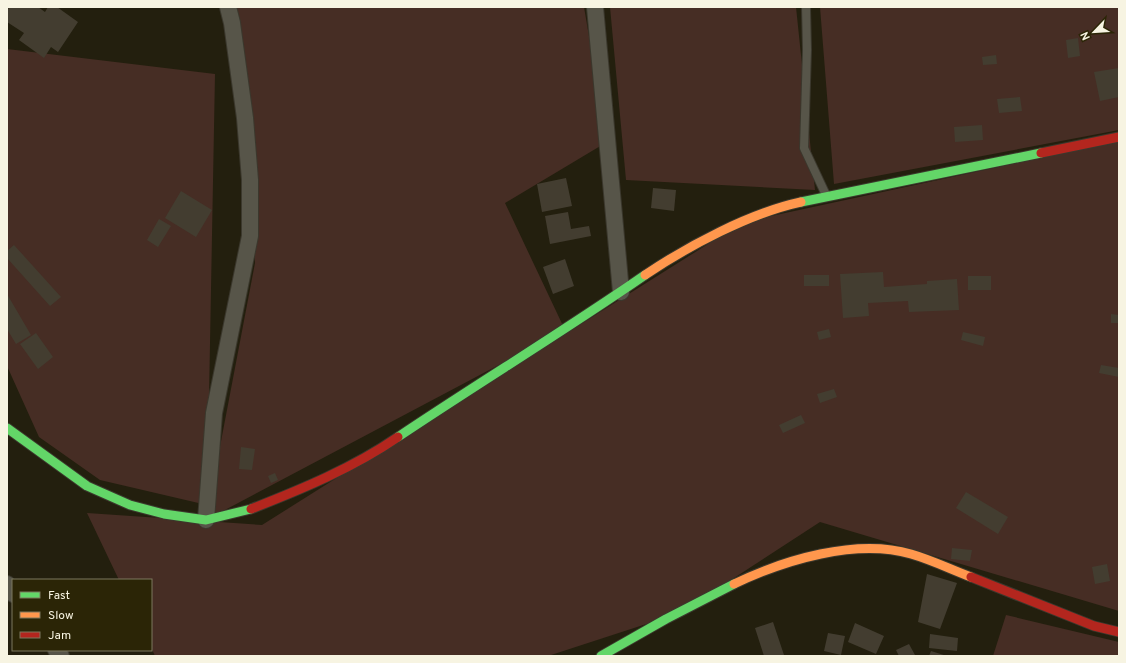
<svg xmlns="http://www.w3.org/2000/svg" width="1126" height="663" font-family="Overpass,sans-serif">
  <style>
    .green { fill: #462d24 }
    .building { fill: #433d30 }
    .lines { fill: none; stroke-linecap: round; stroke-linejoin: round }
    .lane-casing { stroke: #3b382d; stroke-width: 10 }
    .street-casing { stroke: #3b382d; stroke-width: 18 }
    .fast-casing { stroke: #3b382d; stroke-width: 11 }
    .slow-casing { stroke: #3b382d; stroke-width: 11 }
    .jam-casing { stroke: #3b382d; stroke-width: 11 }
    .lane { stroke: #575549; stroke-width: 8 }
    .street { stroke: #575549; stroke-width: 16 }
    .fast { stroke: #63d668; stroke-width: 9 }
    .slow { stroke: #ff974d; stroke-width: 9 }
    .jam { stroke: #b3261e; stroke-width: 9 }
  </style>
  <rect width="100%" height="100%" fill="#231f0e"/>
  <path class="green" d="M 235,7 L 584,7 L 607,142 L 505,203 L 565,330 L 206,520 L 255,263 Z
    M 610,7 L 796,7 L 815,190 L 626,180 Z
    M 820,7 L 1119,7 L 1119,130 L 834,184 Z
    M 7,49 L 215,74 L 207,505 L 100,480 L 39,437 L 7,366 Z
    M 1119,141 L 1119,611 L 820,522 L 680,613 L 548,656 L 155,656 L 151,647 L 151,580 L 119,580 L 87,513 L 262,525 L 743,222 Z
    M 1006,615 L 1119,642 L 1119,656 L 993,656 Z"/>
  <path class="building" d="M 9,7 L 38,7 L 45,12 L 48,7 L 57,7 L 78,22 L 58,52 L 51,47 L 44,58 L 19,40 L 24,33 L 7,22 L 7,11 Z
    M 1078,38 L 1080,56 L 1068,58 L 1066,40 Z
    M 996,55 L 997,64 L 983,65 L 982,57 Z
    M 1119,68 L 1119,97 L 1100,101 L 1094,72 Z
    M 1020,97 L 1022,111 L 999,113 L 997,99 Z
    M 982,125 L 983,140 L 955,142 L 954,127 Z
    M 566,178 L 572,206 L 542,212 L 537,184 Z
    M 653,188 L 676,190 L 674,211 L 651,208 Z
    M 181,191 L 212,210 L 196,237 L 165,218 Z
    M 568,212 L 571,229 L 589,226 L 591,236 L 550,244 L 545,216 Z
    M 159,219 L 171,226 L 158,247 L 147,240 Z
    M 14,245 L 61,297 L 50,306 L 7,258 L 7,251 Z
    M 565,259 L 574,286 L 553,294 L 543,267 Z
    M 883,272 L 884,287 L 927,284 L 927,281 L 957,279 L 959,310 L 909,312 L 908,301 L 868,303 L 869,316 L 843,318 L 840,274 Z
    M 804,275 L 829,275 L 829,286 L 804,286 Z
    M 968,276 L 991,276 L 991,290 L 968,290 Z
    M 7,294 L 31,335 L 16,344 L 7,329 Z
    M 1111,314 L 1119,315 L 1119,323 L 1111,323 Z
    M 829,329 L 831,337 L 819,340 L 817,332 Z
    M 963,332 L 985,337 L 983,346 L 961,340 Z
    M 36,333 L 53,357 L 38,369 L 20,344 Z
    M 1101,365 L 1119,368 L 1119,377 L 1099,373 Z
    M 834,389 L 837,397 L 820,403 L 817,394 Z
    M 801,415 L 805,423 L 783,433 L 779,425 Z
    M 241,447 L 255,449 L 252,470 L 239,469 Z
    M 275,473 L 278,480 L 271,483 L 268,476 Z
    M 966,492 L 1008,517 L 998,534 L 956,508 Z
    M 952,548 L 972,550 L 970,561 L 951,559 Z
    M 1107,564 L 1110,581 L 1095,584 L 1092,567 Z
    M 927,574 L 957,583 L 940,629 L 918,622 Z
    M 773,622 L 784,655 L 764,656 L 755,628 Z
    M 855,623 L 884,636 L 876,654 L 848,642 Z
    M 828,633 L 845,636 L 841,655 L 824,651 Z
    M 930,634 L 958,638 L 957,651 L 929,648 Z
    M 909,644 L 915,655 L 899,656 L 896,650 Z
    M 931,651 L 947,656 L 929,656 Z"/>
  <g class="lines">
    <defs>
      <path id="lane" d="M 806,7 L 807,50 L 804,148 L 826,195"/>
      <path id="street" d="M 595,7 L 621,292
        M 206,520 L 214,413 L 250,236 L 250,180 L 245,118 L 232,23 L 228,7
        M 7,584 L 13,594
        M 56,650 L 61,656"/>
      <path id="fast" d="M 801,202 L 1041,153
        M 7,428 L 87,486 L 130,505 L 164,514 L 206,520 L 251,509
        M 398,437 C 480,382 564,331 645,275
        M 601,656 L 666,619 L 734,584"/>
      <path id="slow" d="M 645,275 C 688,246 750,213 801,202
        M 734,584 C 784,560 856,538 911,554 C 932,560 952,570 971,577"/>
      <path id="jam" d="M 1041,153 L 1119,137
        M 251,509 C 302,489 353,468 398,437
        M 971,577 L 1094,626 L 1119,632"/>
    </defs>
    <use href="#lane" class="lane-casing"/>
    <use href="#street" class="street-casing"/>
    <use href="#fast" class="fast-casing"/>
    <use href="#slow" class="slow-casing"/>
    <use href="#jam" class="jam-casing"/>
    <use href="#lane" class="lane"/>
    <use href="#street" class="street"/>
    <use href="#fast" class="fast"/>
    <use href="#slow" class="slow"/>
    <use href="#jam" class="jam"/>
  </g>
  <rect width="1126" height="663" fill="none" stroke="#f7f4e2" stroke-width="16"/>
  <rect x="12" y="579" width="140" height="72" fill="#2b2506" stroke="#7d785e"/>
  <rect x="20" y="592" width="20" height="6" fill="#63d668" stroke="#7d785e"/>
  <text x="48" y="599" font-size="12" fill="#f7f4e2">Fast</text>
  <rect x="20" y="612" width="20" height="6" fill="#ff974d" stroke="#7d785e"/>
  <text x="48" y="619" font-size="12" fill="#f7f4e2">Slow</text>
  <rect x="20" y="632" width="20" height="6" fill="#b3261e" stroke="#7d785e"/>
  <text x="48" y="639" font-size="12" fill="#f7f4e2">Jam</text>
  <g transform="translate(1094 32) rotate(245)" stroke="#2b2506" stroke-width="3" paint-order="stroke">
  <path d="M0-3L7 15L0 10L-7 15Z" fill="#f7f4e2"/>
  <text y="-6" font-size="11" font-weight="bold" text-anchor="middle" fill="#f7f4e2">N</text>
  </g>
</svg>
